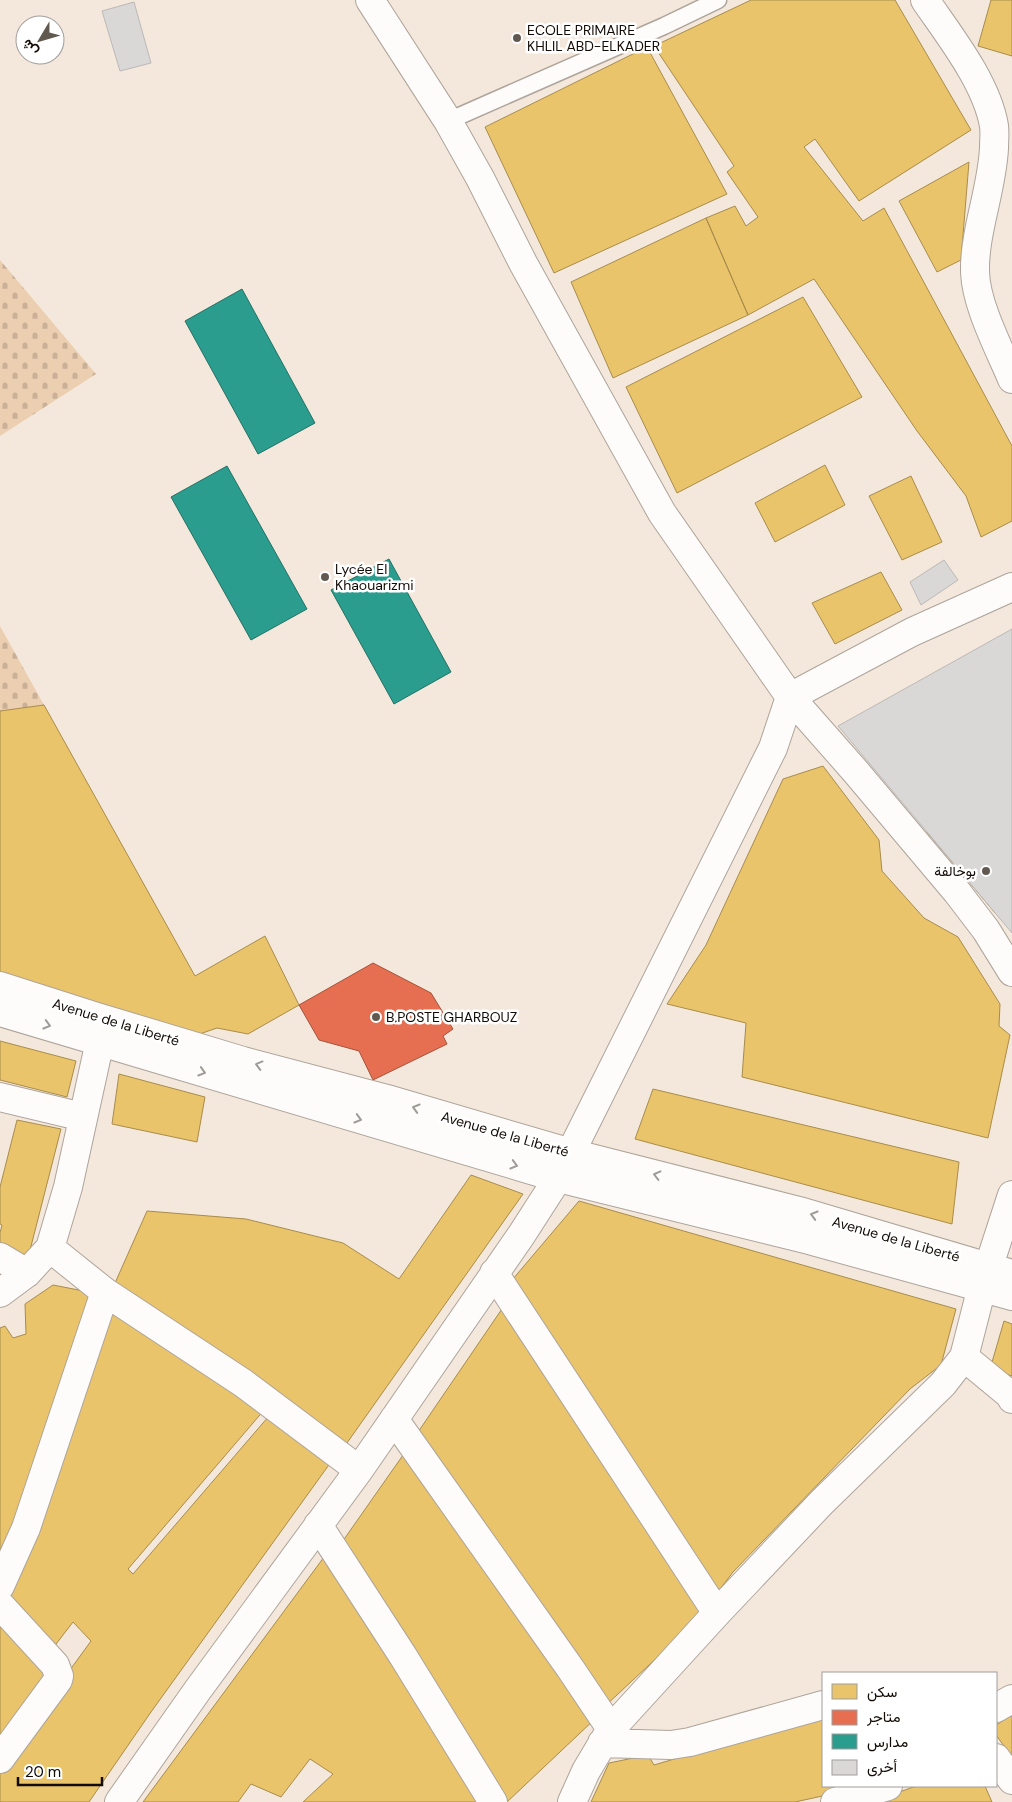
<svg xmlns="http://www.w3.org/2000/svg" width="1012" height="1802" font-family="'DM Sans',Vazirmatn,sans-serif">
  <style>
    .cemetery { fill: url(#cemetery-stones) }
    .homes { fill: #e9c46a; stroke: #a88c4c }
    .shops { fill: #e76f51; stroke: #a7513a }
    .schools { fill: #2a9d8f; stroke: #237166 }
    .building { fill: #dad8d7; stroke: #bbb8b7 }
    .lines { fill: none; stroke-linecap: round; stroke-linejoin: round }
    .service-casing { stroke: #aea49b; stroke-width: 19 }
    .minor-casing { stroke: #aea49b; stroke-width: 30 }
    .tertiary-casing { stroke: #aea49b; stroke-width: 30 }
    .service { stroke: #fdfcfa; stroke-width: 16 }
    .minor { stroke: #fdfcfa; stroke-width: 28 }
    .tertiary { stroke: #fdfcfa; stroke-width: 28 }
    .oneway { stroke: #9f9c98 }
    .poi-dot { fill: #615850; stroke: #fff; stroke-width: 2 }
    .labels { text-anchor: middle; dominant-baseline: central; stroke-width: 5; stroke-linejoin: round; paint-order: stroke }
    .poi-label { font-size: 14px; fill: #120b05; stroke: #fff; text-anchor: start }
    .street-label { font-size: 14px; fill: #120b05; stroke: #fff }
  </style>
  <defs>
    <pattern id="cemetery-stones" width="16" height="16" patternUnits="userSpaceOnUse" patternTransform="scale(1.25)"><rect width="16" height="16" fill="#eccfb1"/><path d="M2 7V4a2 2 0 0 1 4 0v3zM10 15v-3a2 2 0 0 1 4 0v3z" fill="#c9b097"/></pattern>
  </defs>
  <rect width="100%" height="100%" fill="#f4e8dc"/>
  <path class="cemetery" d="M 0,260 L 96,374 L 0,436 Z
    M 0,626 L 44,705 L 0,711 Z"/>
  <path class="homes" d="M 751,0 L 895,0 L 971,130 L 859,201 L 815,139 L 804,147 L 863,221 L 884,208 L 1012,446 L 1012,521 L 981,537 L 966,496 L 917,431 L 814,279 L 748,315 L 706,218 L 735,206 L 746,226 L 758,217 L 727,172 L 734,166 L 654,46 Z
    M 991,0 L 1012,0 L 1012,56 L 978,46 Z
    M 647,47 L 727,194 L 554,273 L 485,127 Z
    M 969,162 L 961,260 L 937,272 L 899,201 Z
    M 706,218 L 748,315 L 613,378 L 571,282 Z
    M 803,297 L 862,397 L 677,493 L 626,387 Z
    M 825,465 L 845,505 L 775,542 L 755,503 Z
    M 911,476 L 942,542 L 902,560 L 869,496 Z
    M 881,572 L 902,610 L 835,644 L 812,603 Z
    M 44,705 L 195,976 L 265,936 L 299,1005 L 248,1034 L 217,1028 L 188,1038 L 0,976 L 0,711 Z
    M 823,766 L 879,840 L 882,871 L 924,918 L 958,937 L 1000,1004 L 999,1026 L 1010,1035 L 988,1138 L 742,1077 L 746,1023 L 667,1004 L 706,945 L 783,779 Z
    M 1012,777 L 1012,910 L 996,914 L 927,832 Z
    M 0,1041 L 76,1061 L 67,1097 L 0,1080 Z
    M 119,1074 L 205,1097 L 197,1142 L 112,1124 Z
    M 653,1089 L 959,1162 L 952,1224 L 635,1139 Z
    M 17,1120 L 61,1129 L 28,1258 L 0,1250 L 0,1233 L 2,1225 L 0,1224 L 0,1187 Z
    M 471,1175 L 523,1194 L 342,1450 L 111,1292 L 147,1211 L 246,1219 L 343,1243 L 399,1279 Z
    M 579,1201 L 956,1309 L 941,1365 L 910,1389 L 733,1572 L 714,1597 L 507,1286 Z
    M 53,1285 L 94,1293 L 0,1563 L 0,1328 L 5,1326 L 13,1338 L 26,1334 L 25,1304 Z
    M 506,1303 L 709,1609 L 603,1708 L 416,1435 Z
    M 107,1308 L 265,1409 L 128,1569 L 133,1574 L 269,1416 L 331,1462 L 151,1712 L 89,1802 L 0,1802 L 0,1766 L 91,1641 L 73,1622 L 50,1652 L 7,1608 Z
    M 1004,1321 L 1012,1324 L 1012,1376 L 990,1369 Z
    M 408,1448 L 596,1718 L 507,1802 L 340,1545 Z
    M 327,1553 L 486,1802 L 303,1802 L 333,1774 L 310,1759 L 281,1797 L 251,1784 L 238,1802 L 143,1802 Z
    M 0,1613 L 53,1678 L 0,1750 Z
    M 823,1715 L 823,1786 L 868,1786 L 795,1802 L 591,1802 L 609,1763 L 648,1755 L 654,1765 Z
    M 1012,1715 L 1012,1757 L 996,1735 L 996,1725 Z
    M 916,1786 L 985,1786 L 992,1802 L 872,1802 Z"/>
  <path class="shops" d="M 373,963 L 431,993 L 453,1029 L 443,1036 L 447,1044 L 373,1080 L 359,1051 L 319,1040 L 299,1005 Z"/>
  <path class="schools" d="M 242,289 L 315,423 L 258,454 L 185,321 Z
    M 227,466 L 307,609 L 251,640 L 171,497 Z
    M 389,559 L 451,672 L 394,704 L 331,590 Z"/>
  <path class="building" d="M 134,2 L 151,63 L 120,71 L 102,11 Z
    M 944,560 L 958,580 L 921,605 L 910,582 Z
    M 1012,629 L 1012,933 L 838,726 Z"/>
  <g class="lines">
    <defs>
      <path id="service" d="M 448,121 L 664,26 L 718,0"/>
      <path id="minor" d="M 370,0 L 448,121 L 480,178 L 523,263 L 662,513 L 790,697 L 856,772 L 957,892 L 986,930 L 1012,972
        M 925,0 C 949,35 987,83 994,126 C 995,133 994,141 994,148 C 992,190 974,232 975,272 C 976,305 999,348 1012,379
        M 0,1097 L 83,1117
        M 0,1257 L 27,1273
        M 494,1273 L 717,1613
        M 105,1292 L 243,1383 L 359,1470
        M 0,1293 L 27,1273 L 50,1248 L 68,1187 L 100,1041
        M 964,1357 L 1010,1395 L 1012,1399
        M 394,1419 L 570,1668 L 611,1729
        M 318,1525 L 403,1656 L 493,1802
        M 0,1586 L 26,1528 L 105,1292 L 50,1248
        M 0,1605 L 55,1665 L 59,1676 L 58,1680 L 0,1759
        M 996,1708 L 1012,1699
        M 602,1743 L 671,1745 L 690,1742 L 823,1705
        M 996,1758 L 1012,1780
        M 119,1802 L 197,1691 L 359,1470 L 522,1234 L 558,1178 L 773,748 L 790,697 L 912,632 L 1012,587
        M 572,1802 L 586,1771 L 611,1729 L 717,1613 L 821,1503 L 943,1384 L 964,1357 L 982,1287 L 1012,1195
        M 835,1802 L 888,1786"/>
      <path id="tertiary" d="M 0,986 L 97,1017 L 243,1061 L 387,1099 L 571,1153 L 799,1211 L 1012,1274
        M 0,1012 L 558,1178 L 809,1240 L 1012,1296"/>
    </defs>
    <use href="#service" class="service-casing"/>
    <use href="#minor" class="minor-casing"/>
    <use href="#tertiary" class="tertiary-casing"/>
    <use href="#service" class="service"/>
    <use href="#minor" class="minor"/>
    <use href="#tertiary" class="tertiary"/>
  </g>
  <defs><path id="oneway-chevron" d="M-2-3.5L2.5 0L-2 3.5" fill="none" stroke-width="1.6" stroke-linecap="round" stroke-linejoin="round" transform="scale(1.25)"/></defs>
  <g class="oneway">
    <use href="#oneway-chevron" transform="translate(47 1025) rotate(16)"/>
    <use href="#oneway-chevron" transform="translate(259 1065) rotate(-165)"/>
    <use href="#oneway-chevron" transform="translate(202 1072) rotate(17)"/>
    <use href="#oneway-chevron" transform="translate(416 1108) rotate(-164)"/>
    <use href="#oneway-chevron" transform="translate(358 1119) rotate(16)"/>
    <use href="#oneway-chevron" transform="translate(514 1165) rotate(16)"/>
    <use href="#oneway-chevron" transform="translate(657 1175) rotate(-166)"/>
    <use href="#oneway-chevron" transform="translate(814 1215) rotate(-164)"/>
  </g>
  <g class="poi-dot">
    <circle cx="517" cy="38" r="5"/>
    <circle cx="325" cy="577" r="5"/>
    <circle cx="986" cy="871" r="5"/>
    <circle cx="376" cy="1017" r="5"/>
  </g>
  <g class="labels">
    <g class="poi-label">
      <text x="527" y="30">ECOLE PRIMAIRE<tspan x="527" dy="16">KHLIL ABD-ELKADER</tspan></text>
      <text x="335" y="569">Lycée El<tspan x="335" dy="16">Khaouarizmi</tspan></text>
      <text x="976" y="871" text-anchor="end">بوخالفة</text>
      <text x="386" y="1017">B.POSTE GHARBOUZ</text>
    </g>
    <g class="street-label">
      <text transform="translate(116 1022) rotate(17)">Avenue de la Liberté</text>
      <text transform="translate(505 1134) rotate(16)">Avenue de la Liberté</text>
      <text transform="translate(896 1239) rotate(16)">Avenue de la Liberté</text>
    </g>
  </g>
  <rect x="822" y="1672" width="175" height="115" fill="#ffffff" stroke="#a09d9b"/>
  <rect x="832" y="1684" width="25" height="15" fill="#e9c46a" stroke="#a09d9b"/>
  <text x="867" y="1697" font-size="15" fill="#120b05">سكن</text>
  <rect x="832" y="1710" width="25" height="15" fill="#e76f51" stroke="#a09d9b"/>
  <text x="867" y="1722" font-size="15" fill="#120b05">متاجر</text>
  <rect x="832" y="1734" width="25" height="15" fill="#2a9d8f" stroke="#a09d9b"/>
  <text x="867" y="1747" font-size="15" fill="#120b05">مدارس</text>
  <rect x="832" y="1760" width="25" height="15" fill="#dad8d7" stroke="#a09d9b"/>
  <text x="867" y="1772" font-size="15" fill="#120b05">أخرى</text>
  <g transform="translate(40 40) rotate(232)"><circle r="24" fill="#ffffff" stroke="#a09d9b"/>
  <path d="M0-4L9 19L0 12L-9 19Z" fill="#615850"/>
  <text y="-8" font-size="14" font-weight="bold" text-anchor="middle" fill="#120b05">ش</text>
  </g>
  <path d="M18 1777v8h84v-8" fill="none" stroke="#120b05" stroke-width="2.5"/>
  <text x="25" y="1777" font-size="15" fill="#120b05" stroke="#ffffff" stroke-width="4" paint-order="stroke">20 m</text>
</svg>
